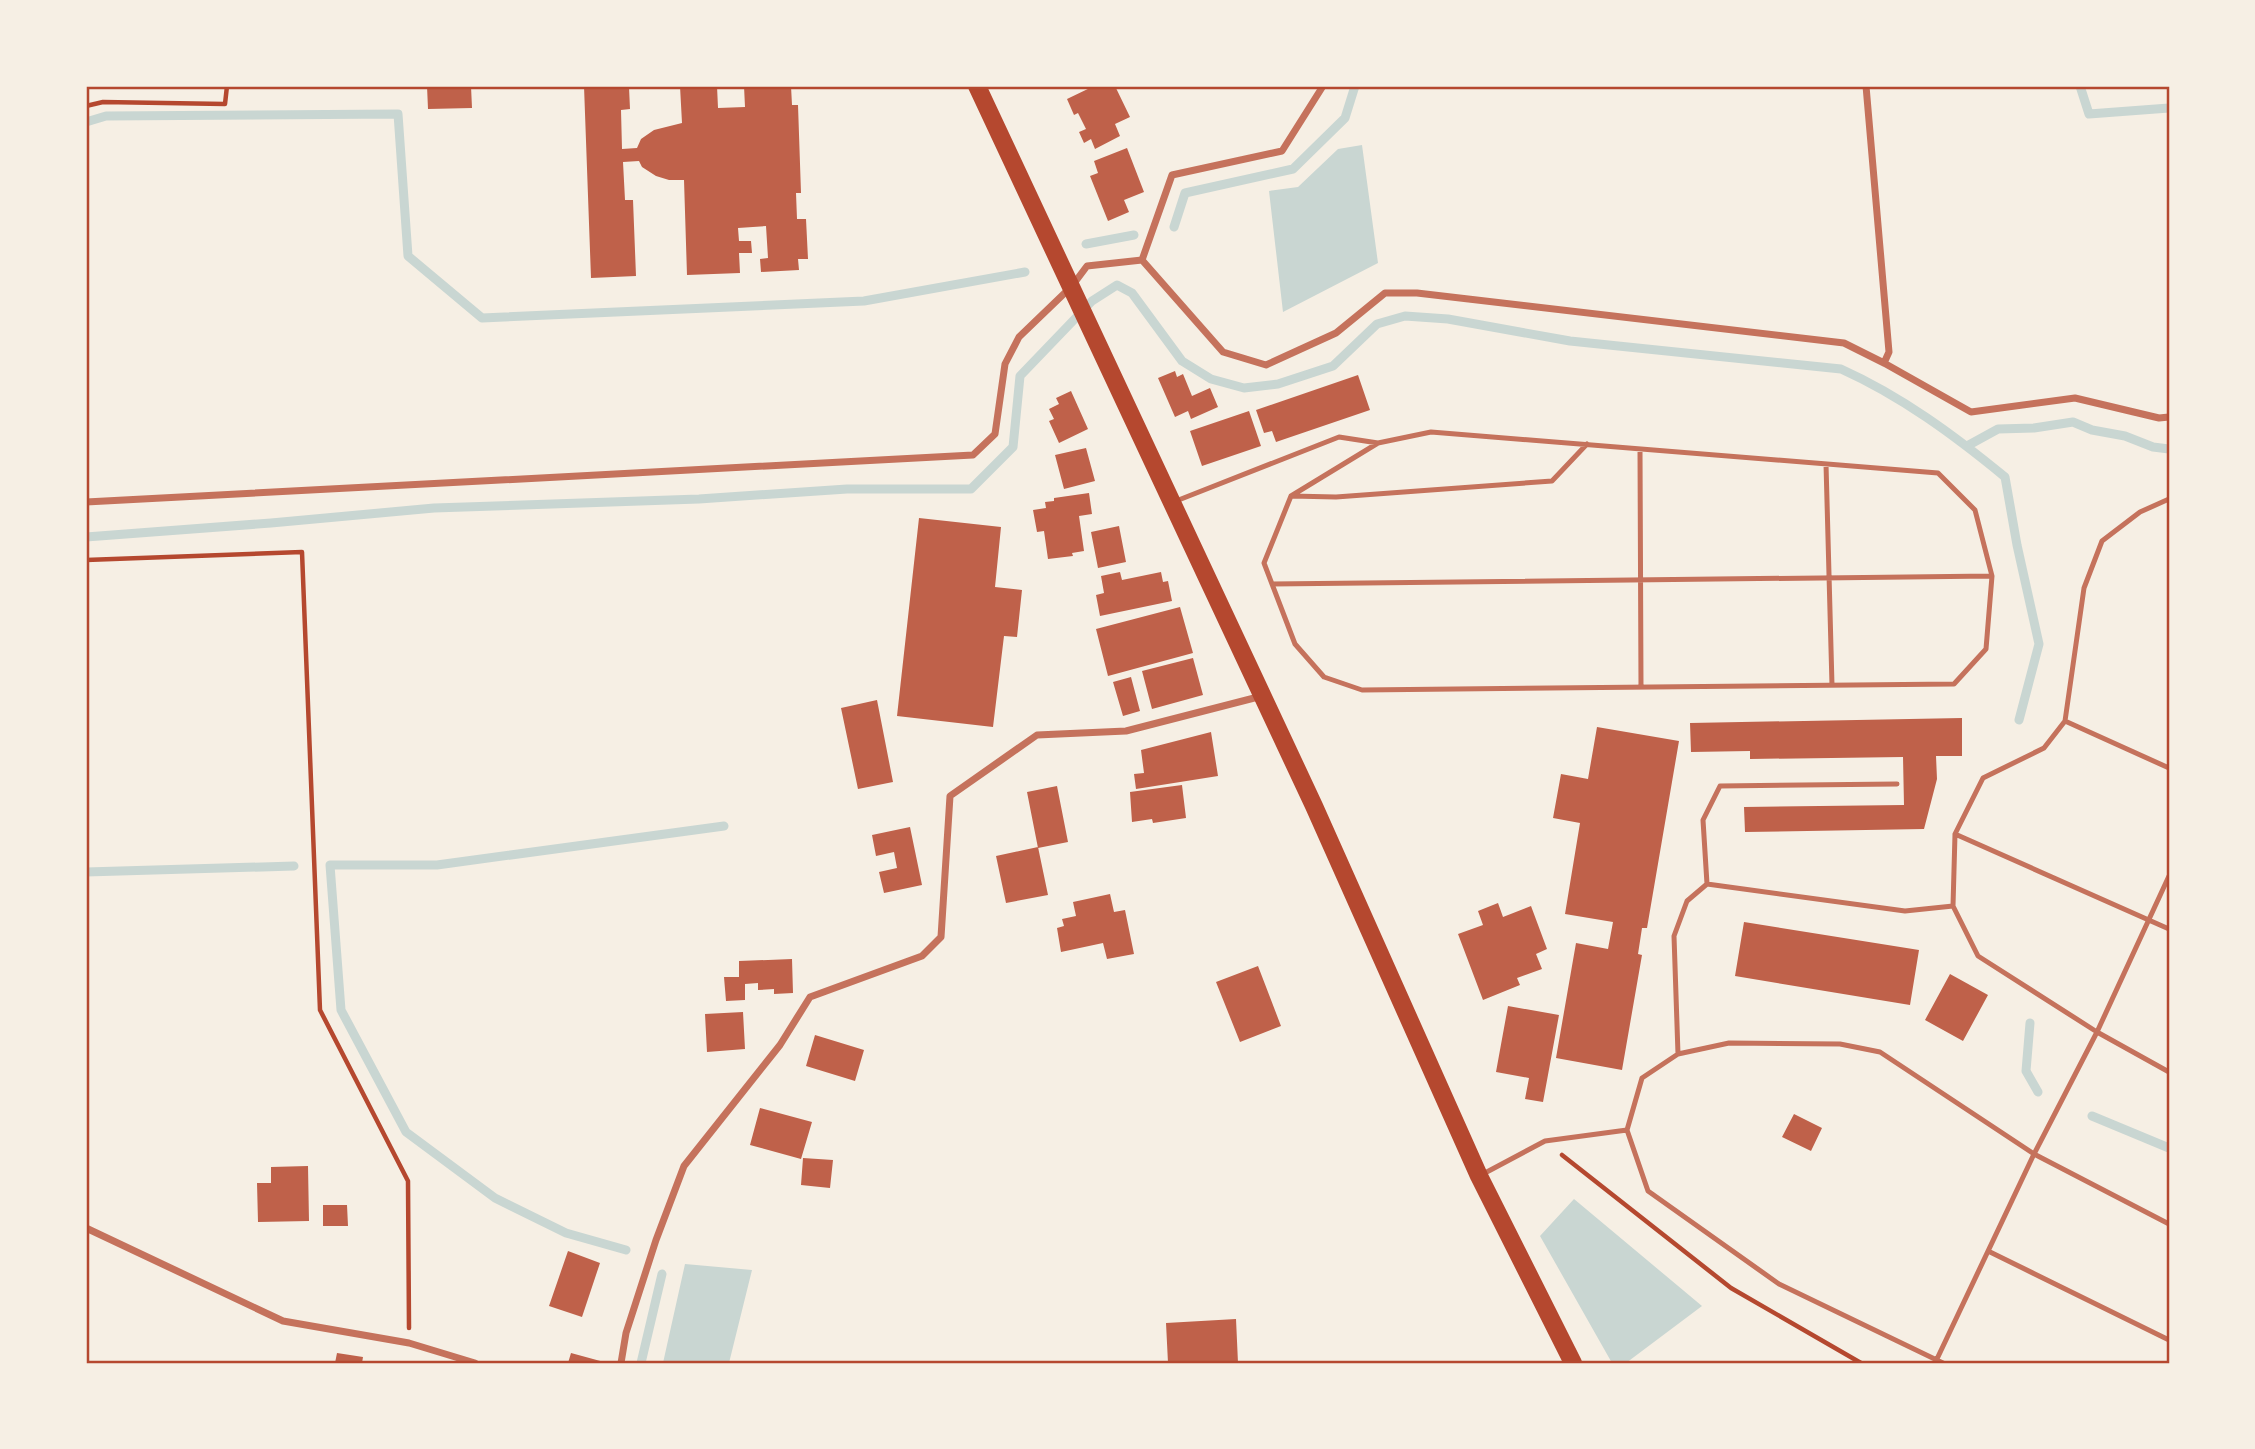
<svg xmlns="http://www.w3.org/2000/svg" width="2255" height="1449" font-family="Commissioner,sans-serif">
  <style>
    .water { fill: #c9d6d2 }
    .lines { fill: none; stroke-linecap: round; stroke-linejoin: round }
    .stream { stroke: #c9d6d2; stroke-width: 9 }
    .building { fill: #bf614a }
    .path { stroke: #b5482f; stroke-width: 4.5 }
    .service { stroke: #c5725c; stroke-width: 5 }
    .minor { stroke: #c5725c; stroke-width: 7 }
    .primary { stroke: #b5482f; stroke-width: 18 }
    .neatline { fill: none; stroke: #b5482f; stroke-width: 2.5 }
  </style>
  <rect width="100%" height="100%" fill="#f6efe4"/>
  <path class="water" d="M 1362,145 L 1378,263 L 1283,312 L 1269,191 L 1298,187 L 1338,149 Z
    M 1574,1199 L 1702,1306 L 1626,1363 L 1612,1363 L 1540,1236 Z
    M 685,1264 L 752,1270 L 729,1363 L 663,1363 Z"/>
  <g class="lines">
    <path class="stream" d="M 2080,86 L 2089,114 L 2169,108
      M 86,122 L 106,116 L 398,114 L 408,256 L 482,318 L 864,301 L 1025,272
      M 1174,227 L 1185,193 L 1293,169 L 1345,118 L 1355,86
      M 1086,244 L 1134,235
      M 1967,446 L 1998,429 L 2034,428 L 2073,422 L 2092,430 L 2125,436 L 2153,447 L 2169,449
      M 86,537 L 271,523 L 434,508 L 699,499 L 847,489 L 971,489 L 1013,447 L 1020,376 L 1092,301 L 1117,285 L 1132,293 L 1182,361 L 1211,379 L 1244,388 L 1278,384 L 1333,366 L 1377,324 L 1405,316 L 1448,319 L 1570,341 L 1841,369 C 1901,396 1954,435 2005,477 L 2017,545 L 2039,644 L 2019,720
      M 86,872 L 294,866
      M 2030,1023 L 2026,1071 L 2038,1092
      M 2092,1116 L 2169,1148
      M 626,1250 L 566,1233 L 495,1198 L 406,1132 L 341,1010 L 330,865 L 437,865 L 724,826
      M 641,1363 L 662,1274"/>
  </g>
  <path class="building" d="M 427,86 L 471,86 L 472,108 L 428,109 Z
    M 584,86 L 629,87 L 630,109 L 621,110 L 622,149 L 637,148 L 641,139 L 654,130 L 682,123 L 680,86 L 717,86 L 718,108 L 745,107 L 744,86 L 791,86 L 792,105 L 798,105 L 801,193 L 796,193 L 797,219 L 806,219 L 808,259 L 798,259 L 799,270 L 761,272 L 760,259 L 768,258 L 766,226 L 738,228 L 739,241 L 751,241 L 752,253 L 739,253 L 740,273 L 687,275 L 684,180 L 669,180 L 656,176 L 642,167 L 639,161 L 623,162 L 625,200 L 633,200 L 636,276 L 591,278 Z
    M 1094,86 L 1115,86 L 1130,117 L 1115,124 L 1120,136 L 1095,149 L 1091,139 L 1084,143 L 1079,132 L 1086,129 L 1078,113 L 1074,115 L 1067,99 Z
    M 1127,148 L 1144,192 L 1124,200 L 1129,212 L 1108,221 L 1090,176 L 1098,173 L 1094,161 Z
    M 1175,371 L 1177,377 L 1183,374 L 1192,396 L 1210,388 L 1218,407 L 1191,419 L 1188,411 L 1175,417 L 1158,378 Z
    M 1358,375 L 1370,410 L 1276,442 L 1272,431 L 1264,433 L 1256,410 Z
    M 1071,391 L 1088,429 L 1059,443 L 1049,421 L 1054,419 L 1049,409 L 1059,404 L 1056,398 Z
    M 1249,411 L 1261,446 L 1202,466 L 1190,431 Z
    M 1086,448 L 1095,481 L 1064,489 L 1055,455 Z
    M 1089,493 L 1092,514 L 1079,516 L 1084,551 L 1072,553 L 1073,556 L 1048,559 L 1044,531 L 1037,532 L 1033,510 L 1046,508 L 1045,502 L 1054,501 L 1054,498 Z
    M 919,518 L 1001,527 L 995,587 L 1022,590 L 1017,637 L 1004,636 L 993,727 L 897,716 Z
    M 1119,526 L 1126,562 L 1098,568 L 1091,532 Z
    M 1120,572 L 1122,580 L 1161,572 L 1163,582 L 1168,581 L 1172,601 L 1100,616 L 1096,595 L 1104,593 L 1101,576 Z
    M 1180,607 L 1193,653 L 1108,676 L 1096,629 Z
    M 1193,658 L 1203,695 L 1152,709 L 1142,671 Z
    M 1131,677 L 1140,711 L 1123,716 L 1113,682 Z
    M 877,700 L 893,782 L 858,789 L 841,708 Z
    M 1962,718 L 1962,756 L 1936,756 L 1937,779 L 1924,829 L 1745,832 L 1744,807 L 1904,805 L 1903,757 L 1750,759 L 1750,751 L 1691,752 L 1690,723 Z
    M 1597,727 L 1679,741 L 1647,928 L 1642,928 L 1638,954 L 1642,955 L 1622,1070 L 1556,1058 L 1576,943 L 1608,949 L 1613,922 L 1565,914 L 1580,823 L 1553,818 L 1561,774 L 1588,779 Z
    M 1211,732 L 1218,776 L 1136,789 L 1134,774 L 1144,773 L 1141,750 Z
    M 1182,785 L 1186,818 L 1153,823 L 1152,819 L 1132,822 L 1130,792 Z
    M 1057,786 L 1068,842 L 1038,848 L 1027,792 Z
    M 910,827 L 922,885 L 884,893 L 879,872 L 897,868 L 894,852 L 876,856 L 872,835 Z
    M 1038,847 L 1048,895 L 1006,903 L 996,856 Z
    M 1110,894 L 1114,912 L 1125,910 L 1134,954 L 1107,959 L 1103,943 L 1061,952 L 1057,928 L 1064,926 L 1062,919 L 1076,916 L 1073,902 Z
    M 1498,903 L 1503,917 L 1531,906 L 1547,949 L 1536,954 L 1542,969 L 1517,978 L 1520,985 L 1483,1000 L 1458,934 L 1483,925 L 1478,911 Z
    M 1744,922 L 1919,950 L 1910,1005 L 1735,976 Z
    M 792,959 L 793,993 L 774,994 L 774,989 L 758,990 L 758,983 L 745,984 L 745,1000 L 726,1001 L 724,977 L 739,977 L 739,961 Z
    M 1258,966 L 1281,1026 L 1240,1042 L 1216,982 Z
    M 1950,974 L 1988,995 L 1963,1041 L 1925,1020 Z
    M 1508,1006 L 1559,1015 L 1543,1102 L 1525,1099 L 1529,1078 L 1496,1072 Z
    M 743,1012 L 745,1049 L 707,1052 L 705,1014 Z
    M 815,1035 L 864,1050 L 855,1081 L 806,1066 Z
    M 760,1108 L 812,1122 L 801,1159 L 750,1145 Z
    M 1794,1114 L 1822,1128 L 1811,1151 L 1782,1137 Z
    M 803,1158 L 833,1160 L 830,1188 L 801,1185 Z
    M 308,1166 L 309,1221 L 258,1222 L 257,1183 L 271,1183 L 271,1167 Z
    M 323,1205 L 347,1205 L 348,1226 L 323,1226 Z
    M 568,1251 L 600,1263 L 582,1317 L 549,1306 Z
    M 1236,1319 L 1238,1363 L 1168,1363 L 1166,1323 Z
    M 337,1353 L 363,1357 L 362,1363 L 335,1363 Z
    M 571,1353 L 604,1362 L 604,1363 L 568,1363 Z"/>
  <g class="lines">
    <path class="path" d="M 86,106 L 103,102 L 225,104 L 227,86
      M 86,560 L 302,552 L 320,1010 L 408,1181 L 409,1328
      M 1562,1155 L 1731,1288 L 1861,1363"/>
    <path class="service" d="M 1431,432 L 1938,473 L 1975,510 L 1992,576 L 1986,649 L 1954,684 L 1362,690 L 1324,677 L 1295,644 L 1264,563 L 1291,496 L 1378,443 Z
      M 1640,449 L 1641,687
      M 1826,464 L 1832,685
      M 1291,496 L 1336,497 L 1552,481 L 1587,444
      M 2169,499 L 2140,512 L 2102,541 L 2084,588 L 2065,721 L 2044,748 L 1983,778 L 1955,834 L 1953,906 L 1978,956 L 2097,1032 L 2169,1072
      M 1176,501 L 1339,437 L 1378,443
      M 1272,584 L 1992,576
      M 2065,721 L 2169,768
      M 1955,834 L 2169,929
      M 1707,884 L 1703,820 L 1720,786 L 1897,784
      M 1678,1054 L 1674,936 L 1687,901 L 1707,884 L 1905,911 L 1953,906
      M 1627,1130 L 1648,1191 L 1779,1284 L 1943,1363
      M 1483,1174 L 1545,1141 L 1627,1130 L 1642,1078 L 1678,1054 L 1729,1043 L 1840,1044 L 1880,1052 L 2034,1154 L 2169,1224
      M 1988,1251 L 2169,1340
      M 1936,1361 L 2034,1154 L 2097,1032 L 2169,876"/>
    <path class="minor" d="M 1866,86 L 1889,352 L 1884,363 L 1971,412 L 2075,398 L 2159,418 L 2169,417
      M 1142,260 L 1223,352 L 1266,365 L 1336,333 L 1385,293 L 1417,293 L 1844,343 L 1884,363
      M 86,502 L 973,455 L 995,434 L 1005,364 L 1019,337 L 1072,286 L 1087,266 L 1142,260 L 1172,175 L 1282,151 L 1323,86
      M 86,1228 L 283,1321 L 409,1343 L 475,1363
      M 621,1363 L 626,1333 L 656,1240 L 684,1166 L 780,1045 L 810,997 L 922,956 L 941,937 L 950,796 L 1037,735 L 1126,731 L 1262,696"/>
    <path class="primary" d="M 977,86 L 1314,806 L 1479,1176 L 1573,1363"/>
  </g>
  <rect width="2255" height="1449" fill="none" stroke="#f6efe4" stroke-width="175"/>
  <rect x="88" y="88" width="2080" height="1274" class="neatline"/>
</svg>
